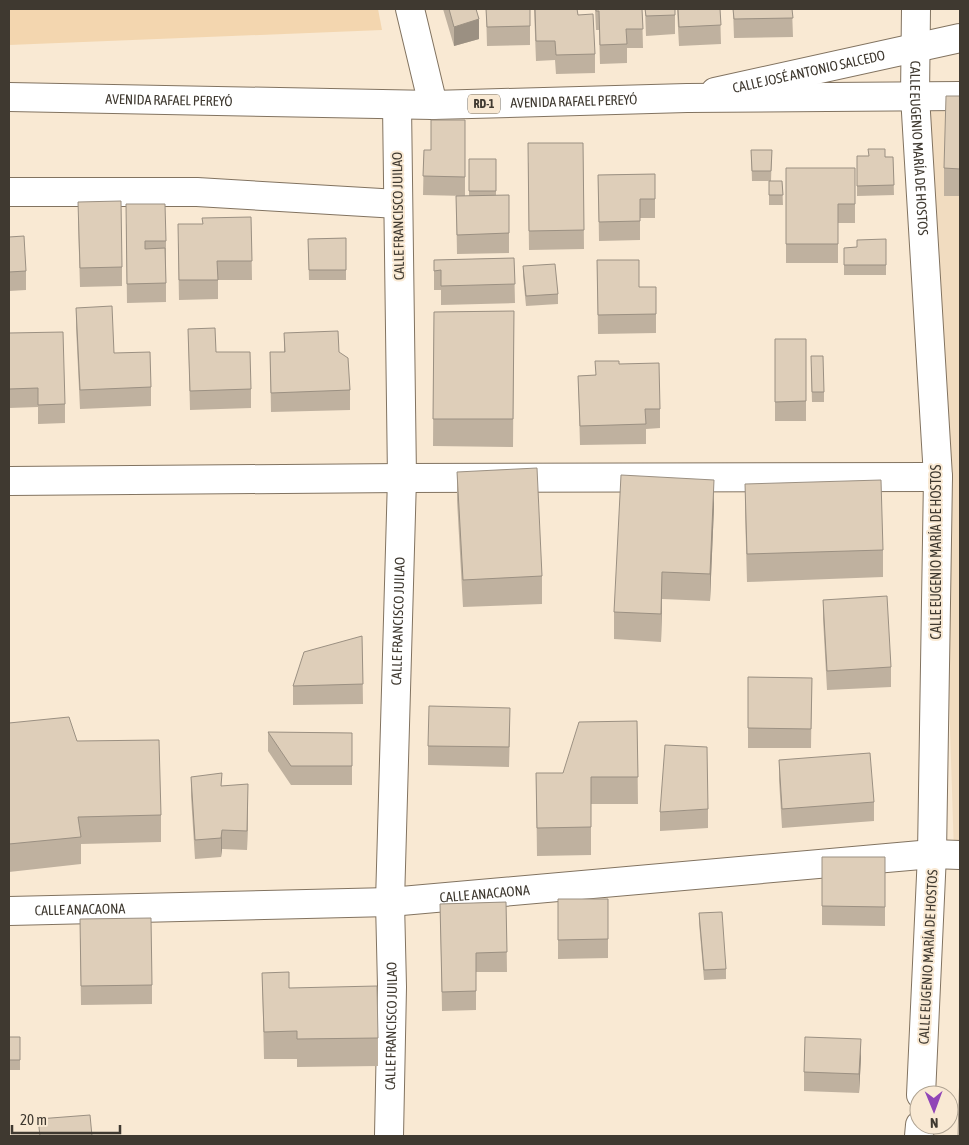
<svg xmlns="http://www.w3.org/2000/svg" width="969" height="1145" font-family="'Asap Condensed',sans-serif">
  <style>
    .built { fill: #f1dcc0 }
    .green { fill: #f3d6af }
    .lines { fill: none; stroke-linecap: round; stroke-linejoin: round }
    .street-casing { stroke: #827360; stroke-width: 30 }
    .secondary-casing { stroke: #827360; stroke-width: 30 }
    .primary-casing { stroke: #827360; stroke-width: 30 }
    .street { stroke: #fff; stroke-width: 28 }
    .secondary { stroke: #fff; stroke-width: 28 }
    .primary { stroke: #fff; stroke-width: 28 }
    .wall { fill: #bfb19f }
    .shaded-wall { fill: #9b9082 }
    .building { fill: #deceb9; stroke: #9b9082 }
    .labels { text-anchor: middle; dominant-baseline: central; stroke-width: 4; stroke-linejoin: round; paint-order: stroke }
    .shield { fill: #f9e9d3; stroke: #776e61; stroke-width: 1 }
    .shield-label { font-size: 12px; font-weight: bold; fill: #3f3930 }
    .street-label { font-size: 14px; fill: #3f3930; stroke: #f9e9d3 }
  </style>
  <rect width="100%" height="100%" fill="#f9e9d3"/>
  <path class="built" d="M 930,106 L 960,106 L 960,853 L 954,853 Z"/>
  <path class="green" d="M 9,9 L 378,9 L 382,30 L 9,45 Z"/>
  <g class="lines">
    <defs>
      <g id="street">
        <path d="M 410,9 L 433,105"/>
        <path id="s1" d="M 916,9 L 915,96 L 938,477 L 932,854 L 921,1095"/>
        <path id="s2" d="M 715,92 L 960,38"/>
        <path d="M 9,192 L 197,192 L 398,204"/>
        <path d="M 9,481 L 402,478 L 938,477"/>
        <path id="s3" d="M 9,911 L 390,902 L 932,854 L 960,855"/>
        <path d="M 919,1136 L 920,1125"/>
      </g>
      <g id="secondary">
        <path id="s4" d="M 389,1136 L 392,987 L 390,902 L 402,478 L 397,105"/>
      </g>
      <g id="primary">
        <path id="s5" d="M 9,97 L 433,105 L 687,98 L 960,96"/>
      </g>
    </defs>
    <use href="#street" class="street-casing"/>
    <use href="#secondary" class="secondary-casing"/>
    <use href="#primary" class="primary-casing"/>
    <use href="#street" class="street"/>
    <use href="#secondary" class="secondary"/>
    <use href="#primary" class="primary"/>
  </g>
  <path class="wall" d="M 443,9 L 476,9 L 479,39 L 454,46 Z
    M 486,9 L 530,9 L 530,45 L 487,46 Z
    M 534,9 L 577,9 L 578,15 L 595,54 L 595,73 L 556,74 L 555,60 L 536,61 Z
    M 595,9 L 642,9 L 643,48 L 627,48 L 627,63 L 600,64 L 599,30 L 596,30 Z
    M 645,9 L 675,9 L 675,34 L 646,36 Z
    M 677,9 L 720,9 L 721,44 L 679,46 Z
    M 733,9 L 792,9 L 793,37 L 734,38 Z
    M 960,96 L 960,196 L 944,196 L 944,168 Z
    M 465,120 L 465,196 L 423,195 L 424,150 L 431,150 Z
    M 583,143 L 584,249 L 529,250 L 528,163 Z
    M 751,150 L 772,150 L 771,181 L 752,181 Z
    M 857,156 L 893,157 L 894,195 L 857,196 Z
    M 469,159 L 496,159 L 496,196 L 509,195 L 509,253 L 457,254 L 456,196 L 469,196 Z
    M 786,168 L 855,168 L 855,223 L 838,223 L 838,263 L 786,263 Z
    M 655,174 L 655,218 L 640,218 L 640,240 L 599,241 L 598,175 Z
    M 769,181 L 782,181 L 783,205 L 769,205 Z
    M 251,217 L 252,280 L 218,280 L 218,299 L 179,300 L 178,244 L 202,224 Z
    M 78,221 L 122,267 L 122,286 L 80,287 Z
    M 126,224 L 166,241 L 166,302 L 127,303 Z
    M 9,237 L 26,271 L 26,290 L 9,291 Z
    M 346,238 L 346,280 L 309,280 L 308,239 Z
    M 886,239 L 886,275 L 844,275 L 844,248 L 857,247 Z
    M 514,258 L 515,303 L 441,305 L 441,290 L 434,290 L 434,260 Z
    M 597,260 L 639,287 L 656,287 L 656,333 L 598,334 Z
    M 523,266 L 558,294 L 558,304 L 526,306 L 523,276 Z
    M 76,308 L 114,353 L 151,387 L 151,406 L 80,409 L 76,327 Z
    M 514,311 L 513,447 L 433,446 L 434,312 Z
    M 188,329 L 216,352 L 251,389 L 251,408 L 190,410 Z
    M 9,333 L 65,404 L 65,423 L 38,424 L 38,407 L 9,408 Z
    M 284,333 L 339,352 L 350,390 L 350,410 L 271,412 L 270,352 L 284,352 Z
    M 775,339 L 806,339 L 806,421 L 775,421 Z
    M 619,364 L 660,409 L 660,428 L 646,429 L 646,444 L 580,445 L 578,376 L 595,375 Z
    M 811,366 L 824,392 L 824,402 L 812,402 Z
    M 457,472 L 542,576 L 542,604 L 463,607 L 457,500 Z
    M 745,484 L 883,550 L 883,577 L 747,582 L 745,511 Z
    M 714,507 L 710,601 L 662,599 L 661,642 L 614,639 L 614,612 Z
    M 823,600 L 891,667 L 891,687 L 827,690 L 823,619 Z
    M 362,636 L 363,704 L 293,705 L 293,686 Z
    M 748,677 L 812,678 L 811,748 L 748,748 Z
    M 637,721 L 638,804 L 591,804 L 591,855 L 537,856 L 536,773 L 563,773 Z
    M 9,723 L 77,741 L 161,815 L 161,842 L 81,844 L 81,864 L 9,872 Z
    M 510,727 L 509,767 L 428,765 L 428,746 Z
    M 268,732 L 352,733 L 352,785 L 291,785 L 268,751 Z
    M 779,760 L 874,802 L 874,821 L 782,828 L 779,780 Z
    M 191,777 L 222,786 L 248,803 L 247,850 L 222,849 L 221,857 L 195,859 L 191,796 Z
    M 708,809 L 708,828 L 660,831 L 660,812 Z
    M 822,857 L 885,857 L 885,926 L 822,925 Z
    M 558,899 L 608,899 L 608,958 L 558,959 Z
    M 506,902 L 507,972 L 476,972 L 476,1010 L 442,1011 L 440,904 Z
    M 699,913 L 726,969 L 726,979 L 704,980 L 699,923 Z
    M 80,938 L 152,985 L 152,1004 L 81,1005 Z
    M 262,973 L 378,1038 L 378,1066 L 297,1067 L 297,1059 L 264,1059 Z
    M 9,1037 L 20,1037 L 20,1070 L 9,1070 Z
    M 861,1058 L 859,1093 L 804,1091 L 804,1072 Z"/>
  <path class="shaded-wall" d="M 479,19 L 479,39 L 454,46 L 454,27 Z
    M 714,480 L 714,507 L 710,601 L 710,574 Z
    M 662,572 L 662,599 L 661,642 L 661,614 Z
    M 248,784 L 248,803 L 247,850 L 247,831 Z
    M 222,830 L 222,849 L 221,857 L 221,838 Z
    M 861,1039 L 861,1058 L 859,1093 L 859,1074 Z"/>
  <path class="building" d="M 449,9 L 476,9 L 479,19 L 454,27 Z
    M 486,9 L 530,9 L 530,26 L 487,27 Z
    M 535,9 L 577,9 L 578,15 L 593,14 L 595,54 L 556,55 L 555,41 L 536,41 Z
    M 596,9 L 642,9 L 643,29 L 626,29 L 627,44 L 600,45 L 599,11 L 596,11 Z
    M 645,9 L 675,9 L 675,15 L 646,16 Z
    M 678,9 L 720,9 L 721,25 L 679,27 Z
    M 733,9 L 792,9 L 793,18 L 734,19 Z
    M 946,96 L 960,96 L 960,169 L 944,168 Z
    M 431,120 L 465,120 L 465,177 L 423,176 L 424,150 L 431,150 Z
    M 528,143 L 583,143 L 584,230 L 529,231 Z
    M 868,149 L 885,149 L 885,157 L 893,157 L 894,185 L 857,186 L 857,156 L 869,156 Z
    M 751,150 L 772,150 L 771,171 L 752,171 Z
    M 469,159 L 496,159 L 496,191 L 469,191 Z
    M 786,168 L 855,168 L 855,204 L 838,204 L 838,244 L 786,244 Z
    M 655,174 L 655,199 L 640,199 L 640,221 L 599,222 L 598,175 Z
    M 769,181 L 782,181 L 783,195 L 769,195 Z
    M 509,195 L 509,233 L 457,235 L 456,196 Z
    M 121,201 L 122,267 L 80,268 L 78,202 Z
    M 126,204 L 165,204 L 166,241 L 145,241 L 145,249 L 165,248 L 166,283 L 127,284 Z
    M 251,217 L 252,261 L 217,261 L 218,280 L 179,280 L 178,224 L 203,224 L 202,218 Z
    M 24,236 L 26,271 L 9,272 L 9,237 Z
    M 346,238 L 346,270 L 309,270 L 308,239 Z
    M 886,239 L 886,265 L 844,265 L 844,248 L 857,247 L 857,240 Z
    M 514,258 L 515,284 L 441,286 L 441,270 L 434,271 L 434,260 Z
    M 597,260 L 639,260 L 639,287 L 656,287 L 656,314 L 598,315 Z
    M 555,264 L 558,294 L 526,296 L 523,266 Z
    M 112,306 L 114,353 L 150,352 L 151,387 L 80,390 L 76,308 Z
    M 514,311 L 513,419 L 433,419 L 434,312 Z
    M 215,328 L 216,352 L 250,352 L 251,389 L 190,391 L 188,329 Z
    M 338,331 L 339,352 L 348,358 L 350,390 L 271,393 L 270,352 L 285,352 L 284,333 Z
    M 63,332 L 65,404 L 38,405 L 38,388 L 9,389 L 9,333 Z
    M 775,339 L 806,339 L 806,401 L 775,402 Z
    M 811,356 L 823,356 L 824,392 L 812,392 Z
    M 595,361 L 619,361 L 619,364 L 659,363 L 660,409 L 645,409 L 646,424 L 580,426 L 578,376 L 596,375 Z
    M 537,468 L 542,576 L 463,580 L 457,472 Z
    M 621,475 L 714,480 L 710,574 L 662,572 L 661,614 L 614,612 Z
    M 881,480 L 883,550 L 747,554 L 745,484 Z
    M 887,596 L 891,667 L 827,671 L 823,600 Z
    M 362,636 L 363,684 L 293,686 L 304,652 Z
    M 748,677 L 812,678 L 811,729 L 748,728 Z
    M 429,706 L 510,708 L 509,747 L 428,746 Z
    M 69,717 L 77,741 L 159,740 L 161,815 L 78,817 L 81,837 L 9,844 L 9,723 Z
    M 637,721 L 638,777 L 591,777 L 591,827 L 537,828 L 536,773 L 563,773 L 579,722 Z
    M 268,732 L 352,733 L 352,766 L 291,766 Z
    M 665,745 L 707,747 L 708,809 L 660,812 Z
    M 870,753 L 874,802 L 782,809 L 779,760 Z
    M 222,773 L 221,786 L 248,784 L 247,831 L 222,830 L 221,838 L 195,840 L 191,777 Z
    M 822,857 L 885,857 L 885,907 L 822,906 Z
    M 558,899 L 608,899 L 608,939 L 558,940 Z
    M 506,902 L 507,952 L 476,953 L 476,991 L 442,992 L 440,904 Z
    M 722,912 L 726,969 L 704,970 L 699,913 Z
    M 151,918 L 152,985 L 81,986 L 80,919 Z
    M 289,972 L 289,988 L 377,986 L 378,1038 L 297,1039 L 297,1031 L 264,1032 L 262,973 Z
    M 9,1037 L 20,1037 L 20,1060 L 9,1060 Z
    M 805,1037 L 861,1039 L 859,1074 L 804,1072 Z
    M 960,1071 L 960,1136 L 958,1136 Z
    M 90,1115 L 92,1136 L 40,1136 L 38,1119 Z"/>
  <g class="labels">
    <rect class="shield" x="468" y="94.5" width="32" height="19" rx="4"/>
    <g class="shield-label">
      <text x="484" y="104">RD-1</text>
    </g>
    <g class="street-label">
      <text stroke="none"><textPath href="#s2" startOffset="96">CALLE JOSÉ ANTONIO SALCEDO</textPath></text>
      <text stroke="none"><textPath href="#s5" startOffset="160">AVENIDA RAFAEL PEREYÓ</textPath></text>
      <text stroke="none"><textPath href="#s5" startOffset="565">AVENIDA RAFAEL PEREYÓ</textPath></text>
      <text stroke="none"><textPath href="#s1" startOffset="139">CALLE EUGENIO MARÍA DE HOSTOS</textPath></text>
      <text transform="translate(398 216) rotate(-91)">CALLE FRANCISCO JUILAO</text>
      <text transform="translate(936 552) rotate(-90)">CALLE EUGENIO MARÍA DE HOSTOS</text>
      <text stroke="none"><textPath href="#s4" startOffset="515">CALLE FRANCISCO JUILAO</textPath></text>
      <text stroke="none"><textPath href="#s3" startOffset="476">CALLE ANACAONA</textPath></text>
      <text stroke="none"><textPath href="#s3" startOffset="71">CALLE ANACAONA</textPath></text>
      <text transform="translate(928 957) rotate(-87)">CALLE EUGENIO MARÍA DE HOSTOS</text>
      <text stroke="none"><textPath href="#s4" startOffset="110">CALLE FRANCISCO JUILAO</textPath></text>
    </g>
  </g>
  <rect width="969" height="1145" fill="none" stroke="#3f3930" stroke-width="20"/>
  <g transform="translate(934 1110) rotate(179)"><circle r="24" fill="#f9e9d3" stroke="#afa392"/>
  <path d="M0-4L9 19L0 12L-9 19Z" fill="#9146b7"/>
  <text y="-8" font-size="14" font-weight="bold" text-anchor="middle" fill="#3f3930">N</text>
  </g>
  <path d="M12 1125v8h108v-8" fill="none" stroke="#3f3930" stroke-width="2.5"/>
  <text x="20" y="1125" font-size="15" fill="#3f3930" stroke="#f9e9d3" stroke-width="4" paint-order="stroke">20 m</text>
</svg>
